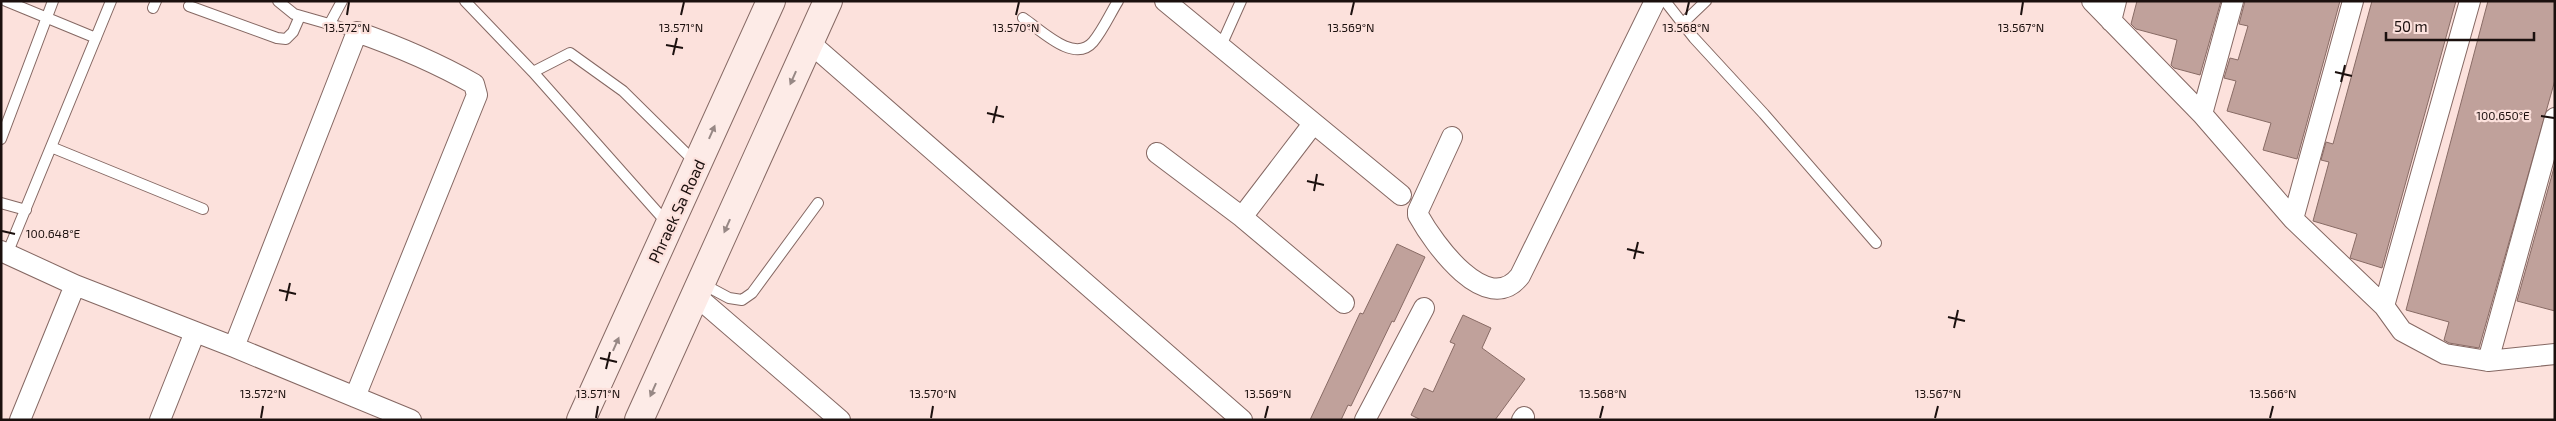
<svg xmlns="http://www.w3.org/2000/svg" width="2556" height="421" font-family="'Exo 2',sans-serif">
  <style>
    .building { fill: #c0a19b; stroke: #886b65 }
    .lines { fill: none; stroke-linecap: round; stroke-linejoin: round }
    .service-casing { stroke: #856863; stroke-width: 12 }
    .minor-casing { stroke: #856863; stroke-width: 22 }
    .secondary-casing { stroke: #856863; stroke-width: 30 }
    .service { stroke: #fff; stroke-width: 10 }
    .minor { stroke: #fff; stroke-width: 20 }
    .secondary { stroke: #fdebe7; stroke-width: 28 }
    .oneway { fill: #978885 }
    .ticks { fill: none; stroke: #1b100e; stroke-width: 2 }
    .labels { text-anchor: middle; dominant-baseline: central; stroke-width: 4.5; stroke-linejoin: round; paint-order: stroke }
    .street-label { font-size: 16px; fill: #1b100e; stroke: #fce1dc }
    .ticks-label { font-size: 12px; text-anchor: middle; fill: #1b100e; stroke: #fce1dc; stroke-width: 4.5; stroke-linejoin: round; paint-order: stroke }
  </style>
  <rect width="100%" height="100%" fill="#fce1dc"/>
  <path class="building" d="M 2137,1 L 2221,1 L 2200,75 L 2174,68 L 2171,65 L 2177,40 L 2136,29 L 2131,24 Z
    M 2245,1 L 2340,1 L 2297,159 L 2263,150 L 2271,123 L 2227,111 L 2236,81 L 2224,78 L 2230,58 L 2238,60 L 2248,26 L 2239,24 Z
    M 2372,1 L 2456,1 L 2382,268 L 2350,258 L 2357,234 L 2313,221 L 2329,162 L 2321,160 L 2326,142 L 2333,144 Z
    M 2488,1 L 2555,1 L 2555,80 L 2479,348 L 2449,343 L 2444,340 L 2449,322 L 2406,310 Z
    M 2555,164 L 2555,311 L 2517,301 Z
    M 1397,244 L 1425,257 L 1394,322 L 1392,321 L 1351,406 L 1348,405 L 1341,420 L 1310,420 L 1360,313 L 1363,314 Z
    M 1463,315 L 1491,328 L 1482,348 L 1525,379 L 1495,420 L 1421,420 L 1411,415 L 1424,388 L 1433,392 L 1455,344 L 1450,342 Z"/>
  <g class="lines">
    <defs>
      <path id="service" d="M 6,1 L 96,38
        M 278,1 L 294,14 L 357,32
        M 465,1 L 533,72 L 667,223
        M 1665,1 L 1694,38 L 1764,114 L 1876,243
        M 189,6 L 277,38 L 286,39 L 293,32 L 300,16
        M 153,8 L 156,1
        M 1023,18 C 1041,30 1074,64 1093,42 C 1103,30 1110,14 1118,1
        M 1683,23 L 1706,1
        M 329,25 L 342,1
        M 1220,48 L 1241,1
        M 533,72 L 570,53 L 623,91 L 696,163
        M 1,139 L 53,1
        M 51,147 L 203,209
        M 1,203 L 26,210
        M 7,254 L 111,1
        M 701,283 L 729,298 L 742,300 L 752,293 L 818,203"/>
      <path id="minor" d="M 1165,1 L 1401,195
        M 2092,1 L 2202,114 L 2293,219 L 2384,306 L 2402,331 L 2445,354 L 2488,361 L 2555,354
        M 2111,21 L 2116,1
        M 809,42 L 1242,420
        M 2202,114 L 2233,1
        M 1313,124 L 1242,217 L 1344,303
        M 1452,137 L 1418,211 L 1418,215 C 1434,244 1487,318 1520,276 L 1655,1
        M 1157,153 L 1242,217
        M 2293,219 L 2353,1
        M 1,251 L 75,285 L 234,347 L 411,420
        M 695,295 L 840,420
        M 2384,306 L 2470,1
        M 234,347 L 357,32 C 397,46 437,63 474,84 L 477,95 L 355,397
        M 2488,361 L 2555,118
        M 20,420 L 75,285
        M 160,420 L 195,332
        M 1365,420 L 1424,308
        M 1522,420 L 1524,417"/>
      <path id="secondary" d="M 581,420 L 771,1
        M 639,420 L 828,1"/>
    </defs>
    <use href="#service" class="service-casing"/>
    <use href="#minor" class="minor-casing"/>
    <use href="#secondary" class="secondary-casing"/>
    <use href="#service" class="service"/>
    <use href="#minor" class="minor"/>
    <use href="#secondary" class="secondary"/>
  </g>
  <defs><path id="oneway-solid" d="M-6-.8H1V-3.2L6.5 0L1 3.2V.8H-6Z" transform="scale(1.25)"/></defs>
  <g class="oneway">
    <use href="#oneway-solid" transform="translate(793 78) rotate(114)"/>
    <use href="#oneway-solid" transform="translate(712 132) rotate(-66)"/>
    <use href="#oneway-solid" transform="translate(727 226) rotate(114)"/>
    <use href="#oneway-solid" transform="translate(616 344) rotate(-66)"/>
    <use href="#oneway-solid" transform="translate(653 390) rotate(114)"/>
  </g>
  <path class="ticks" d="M 347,15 L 349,2M 681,15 L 684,2M 1016,15 L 1019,2M 1351,15 L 1354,2M 1686,15 L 1689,2M 2021,15 L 2023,2M 666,45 L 683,48M 673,55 L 677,38M 2335,72 L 2352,76M 2341,82 L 2345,65M 987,113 L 1004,117M 2541,116 L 2554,118M 993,123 L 997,106M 1307,181 L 1324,185M 1314,191 L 1317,174M 2,231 L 15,234M 1627,249 L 1644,253M 1634,259 L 1638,242M 279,290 L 296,294M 286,301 L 290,283M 1948,317 L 1965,321M 1954,328 L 1958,310M 600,358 L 617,362M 606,369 L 610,352M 261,418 L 263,406M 596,418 L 598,406M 931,418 L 933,406M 1265,418 L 1268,406M 1600,418 L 1603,406M 1935,418 L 1938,406M 2270,418 L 2273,406"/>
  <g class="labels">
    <g class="street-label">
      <text transform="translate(676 211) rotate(-65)">Phraek Sa Road</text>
    </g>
  </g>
  <g class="ticks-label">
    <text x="347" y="32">13.572°N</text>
    <text x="681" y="32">13.571°N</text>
    <text x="1016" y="32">13.570°N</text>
    <text x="1351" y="32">13.569°N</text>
    <text x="1686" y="32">13.568°N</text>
    <text x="2021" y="32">13.567°N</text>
    <text x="2503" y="120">100.650°E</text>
    <text x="53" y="238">100.648°E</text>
    <text x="598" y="398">13.571°N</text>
    <text x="2273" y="398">13.566°N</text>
    <text x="263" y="398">13.572°N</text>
    <text x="933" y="398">13.570°N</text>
    <text x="1268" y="398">13.569°N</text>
    <text x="1603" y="398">13.568°N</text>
    <text x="1938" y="398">13.567°N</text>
  </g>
  <rect width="2556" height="421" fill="none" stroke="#1b100e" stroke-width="5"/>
  <path d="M2386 32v8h148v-8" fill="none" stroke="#1b100e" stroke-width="2.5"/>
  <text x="2394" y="32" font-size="15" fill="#1b100e" stroke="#fce1dc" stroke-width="4" paint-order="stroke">50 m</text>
</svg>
